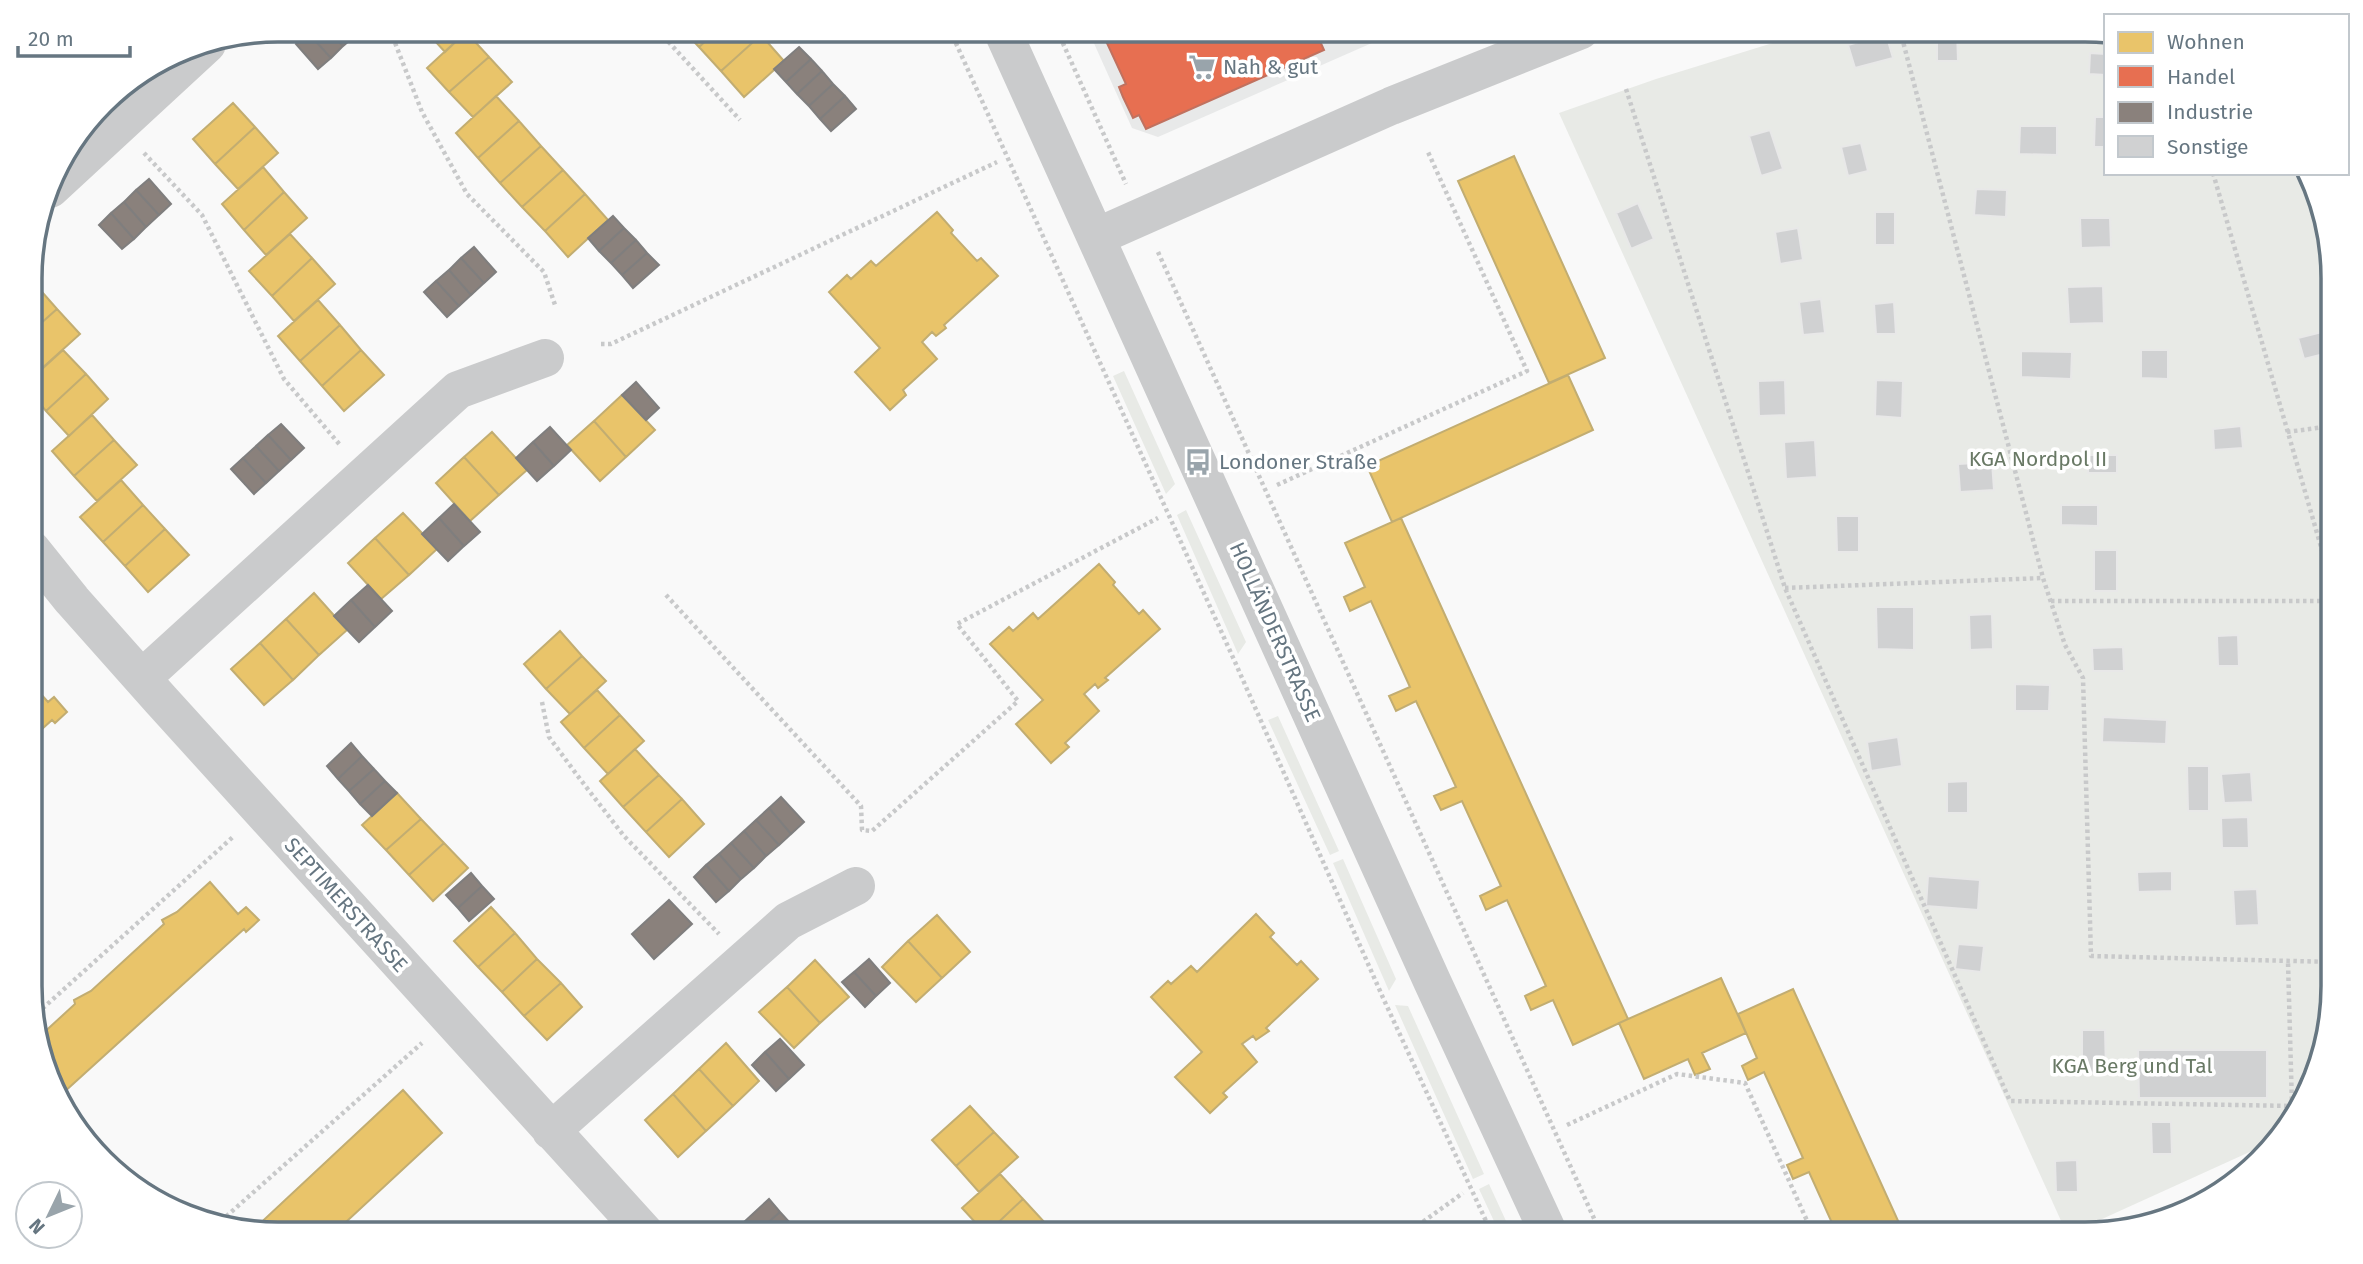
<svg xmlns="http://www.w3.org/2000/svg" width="2363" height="1264" font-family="'Fira Sans',sans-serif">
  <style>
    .built { fill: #e8e9e9 }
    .green { fill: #e8eae6 }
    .homes { fill: #e9c46a; stroke: #c2ad71; stroke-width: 2 }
    .shops { fill: #e76f51; stroke: #c0715f; stroke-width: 2 }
    .industry { fill: #8a817c; stroke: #7f7e7e; stroke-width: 2 }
    .building { fill: #d0d1d2; stroke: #e8e8e8; stroke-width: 2 }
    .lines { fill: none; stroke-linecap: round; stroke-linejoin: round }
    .path { stroke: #c8c9ca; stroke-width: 4.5; stroke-dasharray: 3.5 3.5; stroke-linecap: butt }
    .minor { stroke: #cacbcc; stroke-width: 38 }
    .labels { text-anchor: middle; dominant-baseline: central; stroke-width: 7; stroke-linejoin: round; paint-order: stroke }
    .poi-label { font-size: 21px; fill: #667681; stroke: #fff; text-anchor: start }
    .park-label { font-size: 21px; fill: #697965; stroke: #fff }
    .street-label { font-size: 21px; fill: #667681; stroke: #fff }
    .rim { fill: none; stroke: #667681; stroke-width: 3.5 }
  </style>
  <rect width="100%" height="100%" fill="#f9f9f9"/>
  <path class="built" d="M 1088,30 L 1396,30 L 1397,32 L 1158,137 L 1132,128 Z"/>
  <path class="green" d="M 1815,30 L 2085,30 L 2106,35 L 2106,173 L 2304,173 L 2331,246 L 2333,986 L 2307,1096 L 2265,1145 L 2069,1234 L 2067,1234 L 1559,113 L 1656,79 Z
    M 1124,371 L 1175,484 L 1166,494 L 1113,376 Z
    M 1186,510 L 1246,642 L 1238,654 L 1177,515 Z
    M 1278,716 L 1339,851 L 1330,855 L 1268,720 Z
    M 1343,859 L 1396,979 L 1389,991 L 1333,863 Z
    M 1395,1005 L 1408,1006 L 1484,1174 L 1473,1179 Z
    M 1489,1184 L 1512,1234 L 1500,1234 L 1479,1189 Z"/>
  <path class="homes" d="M 425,30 L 468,30 L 445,52 Z
    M 683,30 L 718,30 L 699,47 Z
    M 718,30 L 756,30 L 761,35 L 721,71 L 699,47 Z
    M 466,32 L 489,57 L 449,92 L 427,68 Z
    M 761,35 L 784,61 L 744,97 L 721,71 Z
    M 489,57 L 512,82 L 473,117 L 449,92 Z
    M 496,96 L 519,121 L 478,158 L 456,133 Z
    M 233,103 L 255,127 L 215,164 L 193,139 Z
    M 519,121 L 541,146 L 500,183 L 478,158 Z
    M 255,127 L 278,153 L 238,189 L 215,164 Z
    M 541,146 L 563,170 L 522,207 L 500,183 Z
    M 1514,156 L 1605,358 L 1549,383 L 1458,181 Z
    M 263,167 L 284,192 L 244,230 L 222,204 Z
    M 563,170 L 585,194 L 545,231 L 522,207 Z
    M 284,192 L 307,218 L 266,255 L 244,230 Z
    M 585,194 L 608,220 L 568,257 L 545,231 Z
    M 937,212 L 953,230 L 951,233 L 977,261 L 981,258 L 998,276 L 944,325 L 946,328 L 936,336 L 932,332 L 922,342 L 937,359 L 903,390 L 906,395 L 890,410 L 855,372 L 880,348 L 829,292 L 847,275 L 851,279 L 871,261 L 876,266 Z
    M 290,234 L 312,258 L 272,296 L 249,271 Z
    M 312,258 L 335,284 L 294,321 L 272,296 Z
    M 35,284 L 57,309 L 30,333 L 30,288 Z
    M 318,300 L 340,325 L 300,361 L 278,336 Z
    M 57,309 L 80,334 L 40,370 L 31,360 L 30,333 Z
    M 340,325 L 361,350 L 322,386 L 300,361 Z
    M 63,350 L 86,374 L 46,411 L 31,393 L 31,379 Z
    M 361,350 L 384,375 L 344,411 L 322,386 Z
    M 86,374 L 108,399 L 69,436 L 46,411 Z
    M 1568,375 L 1593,430 L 1392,522 L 1367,466 Z
    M 622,395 L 655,430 L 626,457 L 594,421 Z
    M 92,415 L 114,440 L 74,476 L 52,451 Z
    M 594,421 L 626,457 L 600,481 L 567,445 Z
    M 492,432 L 527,470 L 499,495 L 464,457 Z
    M 114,440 L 137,465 L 97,501 L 74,476 Z
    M 464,457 L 499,495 L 470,521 L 436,483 Z
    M 121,480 L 143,505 L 103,542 L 80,517 Z
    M 143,505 L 165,529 L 125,566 L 103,542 Z
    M 403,513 L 437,549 L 409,575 L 375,538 Z
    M 1401,518 L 1628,1019 L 1573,1045 L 1553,1000 L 1531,1010 L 1525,996 L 1546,986 L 1507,900 L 1486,910 L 1480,896 L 1501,886 L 1462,801 L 1441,810 L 1434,796 L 1456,787 L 1416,701 L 1396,711 L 1389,696 L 1410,687 L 1371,601 L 1350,611 L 1344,597 L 1365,587 L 1345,543 Z
    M 165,529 L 189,555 L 148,592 L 125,566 Z
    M 375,538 L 409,575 L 381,599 L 348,563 Z
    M 1099,564 L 1115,582 L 1113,585 L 1139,614 L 1143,610 L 1160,629 L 1105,678 L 1108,680 L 1098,688 L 1095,684 L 1084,694 L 1099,711 L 1065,743 L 1069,747 L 1051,763 L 1016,724 L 1043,700 L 990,644 L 1009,627 L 1013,631 L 1033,613 L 1038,619 Z
    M 314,593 L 347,630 L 319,655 L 286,619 Z
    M 286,619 L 319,655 L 293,680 L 260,643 Z
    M 560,631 L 582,656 L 546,689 L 524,664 Z
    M 260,643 L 293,680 L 264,705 L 231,669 Z
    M 582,656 L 606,681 L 570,714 L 546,689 Z
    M 31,683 L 48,702 L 54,697 L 67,712 L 55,723 L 52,720 L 31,739 Z
    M 597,690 L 620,715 L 584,748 L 561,722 Z
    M 620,715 L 644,741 L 608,774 L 584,748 Z
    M 635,749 L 659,775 L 623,807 L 600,781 Z
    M 659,775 L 682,799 L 646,832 L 623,807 Z
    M 397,793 L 421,819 L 386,850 L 362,825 Z
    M 682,799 L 704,824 L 669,857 L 646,832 Z
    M 421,819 L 444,843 L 409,875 L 386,850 Z
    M 444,843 L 468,868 L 433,901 L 409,875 Z
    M 210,882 L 238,914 L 246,907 L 259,920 L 246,932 L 244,929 L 63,1093 L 39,1037 L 75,1004 L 74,1000 L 91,991 L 164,924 L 162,920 L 177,912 Z
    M 491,907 L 515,933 L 478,967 L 454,941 Z
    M 1256,914 L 1274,933 L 1270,937 L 1297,965 L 1301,961 L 1318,979 L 1266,1028 L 1269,1031 L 1256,1040 L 1253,1036 L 1242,1044 L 1257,1062 L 1223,1093 L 1227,1097 L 1210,1113 L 1175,1077 L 1202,1052 L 1151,997 L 1168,981 L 1171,984 L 1191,966 L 1197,972 Z
    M 937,915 L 970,952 L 942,978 L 908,941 Z
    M 515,933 L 537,959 L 502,992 L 478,967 Z
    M 908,941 L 942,978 L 916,1002 L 882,967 Z
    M 537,959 L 561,983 L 524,1016 L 502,992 Z
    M 815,960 L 849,997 L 820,1023 L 787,987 Z
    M 1721,978 L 1746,1033 L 1702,1053 L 1710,1069 L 1695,1075 L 1688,1059 L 1644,1079 L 1619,1023 Z
    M 561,983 L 582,1007 L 547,1040 L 524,1016 Z
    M 787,987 L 820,1023 L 794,1048 L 759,1012 Z
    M 1793,989 L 1904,1234 L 1837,1234 L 1809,1172 L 1793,1179 L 1787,1165 L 1803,1158 L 1764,1072 L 1748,1080 L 1742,1066 L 1757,1058 L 1738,1014 Z
    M 726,1043 L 759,1081 L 733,1106 L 699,1069 Z
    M 699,1069 L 733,1106 L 706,1131 L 673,1094 Z
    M 403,1090 L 442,1133 L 333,1234 L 278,1234 L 254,1229 Z
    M 673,1094 L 706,1131 L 678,1157 L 645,1120 Z
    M 970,1106 L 994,1132 L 956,1166 L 932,1140 Z
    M 994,1132 L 1018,1157 L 979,1192 L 956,1166 Z
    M 1000,1174 L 1023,1199 L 986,1234 L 962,1208 Z
    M 1023,1199 L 1046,1224 L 1035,1234 L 986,1234 Z"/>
  <path class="shops" d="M 1128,30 L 1315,30 L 1324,50 L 1146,129 L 1139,115 L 1133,118 L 1123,97 L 1119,87 L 1126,84 L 1106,41 Z"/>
  <path class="industry" d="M 312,30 L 328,30 L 343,46 L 331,58 L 308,33 Z
    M 328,30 L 351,30 L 356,35 L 343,46 Z
    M 308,33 L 331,58 L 318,69 L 296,44 Z
    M 799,47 L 811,59 L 786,82 L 774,69 Z
    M 811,59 L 822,71 L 797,94 L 786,82 Z
    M 822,71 L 833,84 L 809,106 L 797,94 Z
    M 833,84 L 845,96 L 820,119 L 809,106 Z
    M 845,96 L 856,109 L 831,131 L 820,119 Z
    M 149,179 L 171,204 L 159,215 L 136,190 Z
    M 136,190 L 159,215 L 146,227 L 124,202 Z
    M 124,202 L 146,227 L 134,239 L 111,213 Z
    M 111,213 L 134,239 L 122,249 L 99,225 Z
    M 613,216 L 624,228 L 599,251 L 588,238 Z
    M 624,228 L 636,240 L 611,263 L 599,251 Z
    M 636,240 L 647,253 L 622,275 L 611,263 Z
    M 474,247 L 496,272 L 484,283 L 461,258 Z
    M 647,253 L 659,265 L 633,288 L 622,275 Z
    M 461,258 L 484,283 L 471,295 L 449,270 Z
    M 449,270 L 471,295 L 459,306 L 436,281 Z
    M 436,281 L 459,306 L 447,317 L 424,292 Z
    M 636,382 L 659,408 L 646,420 L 622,395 Z
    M 281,424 L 304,448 L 291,460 L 268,435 Z
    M 550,427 L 571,450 L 554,466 L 533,442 Z
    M 268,435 L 291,460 L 279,471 L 256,446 Z
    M 533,442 L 554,466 L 537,481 L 516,458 Z
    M 256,446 L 279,471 L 266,483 L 243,458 Z
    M 243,458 L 266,483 L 254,494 L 231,469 Z
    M 454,504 L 480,532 L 464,546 L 439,518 Z
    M 439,518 L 464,546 L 448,561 L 422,534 Z
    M 368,585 L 392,611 L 375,627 L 351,600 Z
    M 351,600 L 375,627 L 359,642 L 334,616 Z
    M 351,743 L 362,756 L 338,779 L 327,766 Z
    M 362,756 L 374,769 L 349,791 L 338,779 Z
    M 374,769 L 385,781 L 360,804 L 349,791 Z
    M 385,781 L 397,793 L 372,816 L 360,804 Z
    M 781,797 L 804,822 L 791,834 L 769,808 Z
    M 769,808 L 791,834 L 779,845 L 756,820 Z
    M 756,820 L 779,845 L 766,856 L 744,831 Z
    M 744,831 L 766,856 L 754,868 L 731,843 Z
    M 731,843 L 754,868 L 741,879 L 719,854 Z
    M 719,854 L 741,879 L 729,891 L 706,865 Z
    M 706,865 L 729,891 L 716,902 L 694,877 Z
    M 471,873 L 482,886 L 458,908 L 446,895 Z
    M 482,886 L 494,899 L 469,921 L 458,908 Z
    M 669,900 L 692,924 L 654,959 L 632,934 Z
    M 869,959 L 890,983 L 876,996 L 854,972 Z
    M 854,972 L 876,996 L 865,1007 L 842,982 Z
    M 780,1039 L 804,1065 L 789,1079 L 765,1052 Z
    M 765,1052 L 789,1079 L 776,1091 L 752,1065 Z
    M 769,1199 L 780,1212 L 755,1234 L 744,1222 Z
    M 780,1212 L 791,1224 L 781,1234 L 755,1234 Z"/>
  <path class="building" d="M 1937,30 L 1957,30 L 1958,61 L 1937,61 Z
    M 1997,30 L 2041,30 L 2041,34 L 1997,34 Z
    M 1886,34 L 1893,58 L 1855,68 L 1848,45 Z
    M 2090,53 L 2106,54 L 2106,75 L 2089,74 Z
    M 2095,117 L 2106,117 L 2106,147 L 2094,147 Z
    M 2020,126 L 2057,126 L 2057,155 L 2019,154 Z
    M 1770,130 L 1783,169 L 1761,176 L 1749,136 Z
    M 1861,143 L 1868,171 L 1848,176 L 1841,147 Z
    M 1976,189 L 2007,190 L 2006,217 L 1974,215 Z
    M 1638,203 L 1654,239 L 1631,249 L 1616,213 Z
    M 1875,212 L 1895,212 L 1895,245 L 1875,245 Z
    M 2080,218 L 2110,218 L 2111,247 L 2081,248 Z
    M 1798,228 L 1803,260 L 1780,264 L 1775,232 Z
    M 2103,286 L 2104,323 L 2069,324 L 2067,287 Z
    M 1821,299 L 1825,333 L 1803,335 L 1799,302 Z
    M 1894,302 L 1896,334 L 1876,334 L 1874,304 Z
    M 2322,332 L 2328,353 L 2304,359 L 2298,338 Z
    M 2141,350 L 2168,350 L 2168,379 L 2141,378 Z
    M 2021,351 L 2072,352 L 2071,379 L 2021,377 Z
    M 1785,380 L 1786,415 L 1759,416 L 1758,381 Z
    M 1876,380 L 1903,381 L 1902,418 L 1875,416 Z
    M 2241,426 L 2243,448 L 2214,450 L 2213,429 Z
    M 1815,440 L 1817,477 L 1786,479 L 1784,442 Z
    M 2088,455 L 2117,455 L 2117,473 L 2088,473 Z
    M 1992,462 L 1994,490 L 1960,492 L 1958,464 Z
    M 2061,505 L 2098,505 L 2098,526 L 2061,525 Z
    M 1836,516 L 1859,516 L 1859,552 L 1837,552 Z
    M 2094,550 L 2117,550 L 2117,591 L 2094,591 Z
    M 1876,607 L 1914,607 L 1914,650 L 1877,649 Z
    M 1992,614 L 1993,649 L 1970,650 L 1969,615 Z
    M 2238,635 L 2239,666 L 2218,666 L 2217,636 Z
    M 2123,647 L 2124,671 L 2093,671 L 2092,648 Z
    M 2015,684 L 2050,685 L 2049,711 L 2015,711 Z
    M 2103,717 L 2167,720 L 2166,744 L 2102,742 Z
    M 1898,737 L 1902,766 L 1871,771 L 1867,742 Z
    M 2187,766 L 2209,766 L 2209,811 L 2188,811 Z
    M 2251,772 L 2253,802 L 2224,803 L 2221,774 Z
    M 1968,781 L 1968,813 L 1947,813 L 1947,782 Z
    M 2248,817 L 2249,848 L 2222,848 L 2221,818 Z
    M 2172,871 L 2172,891 L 2138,892 L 2137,872 Z
    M 1928,876 L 1980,880 L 1978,910 L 1926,906 Z
    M 2257,889 L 2259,925 L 2235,926 L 2233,890 Z
    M 1958,944 L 1984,946 L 1981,972 L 1955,969 Z
    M 2325,974 L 2333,975 L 2330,1000 L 2322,999 Z
    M 2082,1030 L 2105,1030 L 2106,1072 L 2082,1073 Z
    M 2138,1050 L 2267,1050 L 2267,1098 L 2139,1098 Z
    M 2151,1122 L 2171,1122 L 2172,1154 L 2152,1154 Z
    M 2077,1160 L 2078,1192 L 2056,1192 L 2055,1161 Z"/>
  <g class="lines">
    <path class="path" d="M 390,30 L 422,112 L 467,194 L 544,272 L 555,305
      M 661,30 L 664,37 L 740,120
      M 950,30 L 1235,662 L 1384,1000 L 1492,1234
      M 1057,30 L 1126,184
      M 1900,30 L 2043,578 L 2065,645 L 2083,678 L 2091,956 L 2333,962
      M 1626,89 L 1785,588 L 2010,1101 L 2292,1106 L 2288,962
      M 144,153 L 202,215 L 284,379 L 340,445
      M 2213,173 L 2332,585
      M 1158,252 L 1601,1234
      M 601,344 L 611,344 L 997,162
      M 2287,432 L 2332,426
      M 1277,485 L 1527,371 L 1428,152
      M 1785,588 L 2043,578
      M 666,595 L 861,806 L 862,830 L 872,831 L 1018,701 L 957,624 L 1158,518
      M 2051,601 L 2332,601
      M 31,632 L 41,623
      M 542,702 L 549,737 L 580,779 L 624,836 L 719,934
      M 32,1018 L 234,836
      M 1567,1125 L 1677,1074 L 1745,1083 L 1813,1234
      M 221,1221 L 422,1043
      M 1406,1234 L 1463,1193"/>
    <path class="minor" d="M 1002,30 L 1432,981 L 1549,1234
      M 50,189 L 207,44
      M 1096,237 L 1391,106 L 1581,30
      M 31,549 L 72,600 L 160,699 L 646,1234
      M 142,678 L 458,390 L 545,358
      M 551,1131 L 788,921 L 856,886"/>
  </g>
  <defs>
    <symbol id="supermarket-bare" viewBox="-9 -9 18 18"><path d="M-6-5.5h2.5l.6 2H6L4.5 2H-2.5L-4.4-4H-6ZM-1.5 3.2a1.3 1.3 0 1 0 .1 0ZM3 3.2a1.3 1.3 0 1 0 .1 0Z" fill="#99a4ab" stroke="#fff" stroke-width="2.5" paint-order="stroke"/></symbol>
    <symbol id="bus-bare" viewBox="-9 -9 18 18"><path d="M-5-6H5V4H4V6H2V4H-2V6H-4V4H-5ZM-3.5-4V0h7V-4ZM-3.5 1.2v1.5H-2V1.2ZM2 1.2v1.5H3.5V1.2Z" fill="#99a4ab" stroke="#fff" stroke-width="2.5" paint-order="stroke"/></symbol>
  </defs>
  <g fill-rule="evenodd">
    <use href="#supermarket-bare" x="1183" y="48" width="38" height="38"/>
    <use href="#bus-bare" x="1179" y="443" width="38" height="38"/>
  </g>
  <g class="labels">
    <g class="poi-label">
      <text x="1223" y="67">Nah &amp; gut</text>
      <text x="1219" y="462">Londoner Straße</text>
    </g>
    <g class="park-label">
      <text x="2038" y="459">KGA Nordpol II</text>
      <text x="2132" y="1066">KGA Berg und Tal</text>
    </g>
    <g class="street-label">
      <text transform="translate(1275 632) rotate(66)">HOLLÄNDERSTRASSE</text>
      <text transform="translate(346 905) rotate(48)">SEPTIMERSTRASSE</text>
    </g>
  </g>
  <path d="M0 0H2363V1264H0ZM278 42H2085A236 236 0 0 1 2321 278V986A236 236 0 0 1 2085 1222H278A236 236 0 0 1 42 986V278A236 236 0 0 1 278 42Z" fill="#fff" fill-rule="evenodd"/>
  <path class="rim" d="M278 42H2085A236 236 0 0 1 2321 278V986A236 236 0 0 1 2085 1222H278A236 236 0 0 1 42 986V278A236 236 0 0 1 278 42Z"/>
  <rect x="2104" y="14" width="245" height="161" fill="#ffffff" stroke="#c2c8cd" stroke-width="2"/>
  <rect x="2118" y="32" width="35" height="21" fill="#e9c46a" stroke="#c2c8cd" stroke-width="2"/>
  <text x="2167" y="49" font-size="21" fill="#667681">Wohnen</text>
  <rect x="2118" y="66" width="35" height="21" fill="#e76f51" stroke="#c2c8cd" stroke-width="2"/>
  <text x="2167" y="84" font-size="21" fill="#667681">Handel</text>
  <rect x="2118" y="102" width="35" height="21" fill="#8a817c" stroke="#c2c8cd" stroke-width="2"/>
  <text x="2167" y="119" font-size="21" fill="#667681">Industrie</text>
  <rect x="2118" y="136" width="35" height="21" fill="#d0d1d2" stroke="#c2c8cd" stroke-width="2"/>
  <text x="2167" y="154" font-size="21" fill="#667681">Sonstige</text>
  <g transform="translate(49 1215) rotate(227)"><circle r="33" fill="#ffffff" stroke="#c2c8cd" stroke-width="2"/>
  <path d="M0-5L12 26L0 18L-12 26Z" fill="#99a4ab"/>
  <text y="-10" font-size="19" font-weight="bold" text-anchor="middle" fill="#667681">N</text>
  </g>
  <path d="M18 46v10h112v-10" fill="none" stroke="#667681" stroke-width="3.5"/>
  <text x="28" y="46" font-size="21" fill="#667681" stroke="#ffffff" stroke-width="5" paint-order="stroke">20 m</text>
</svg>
